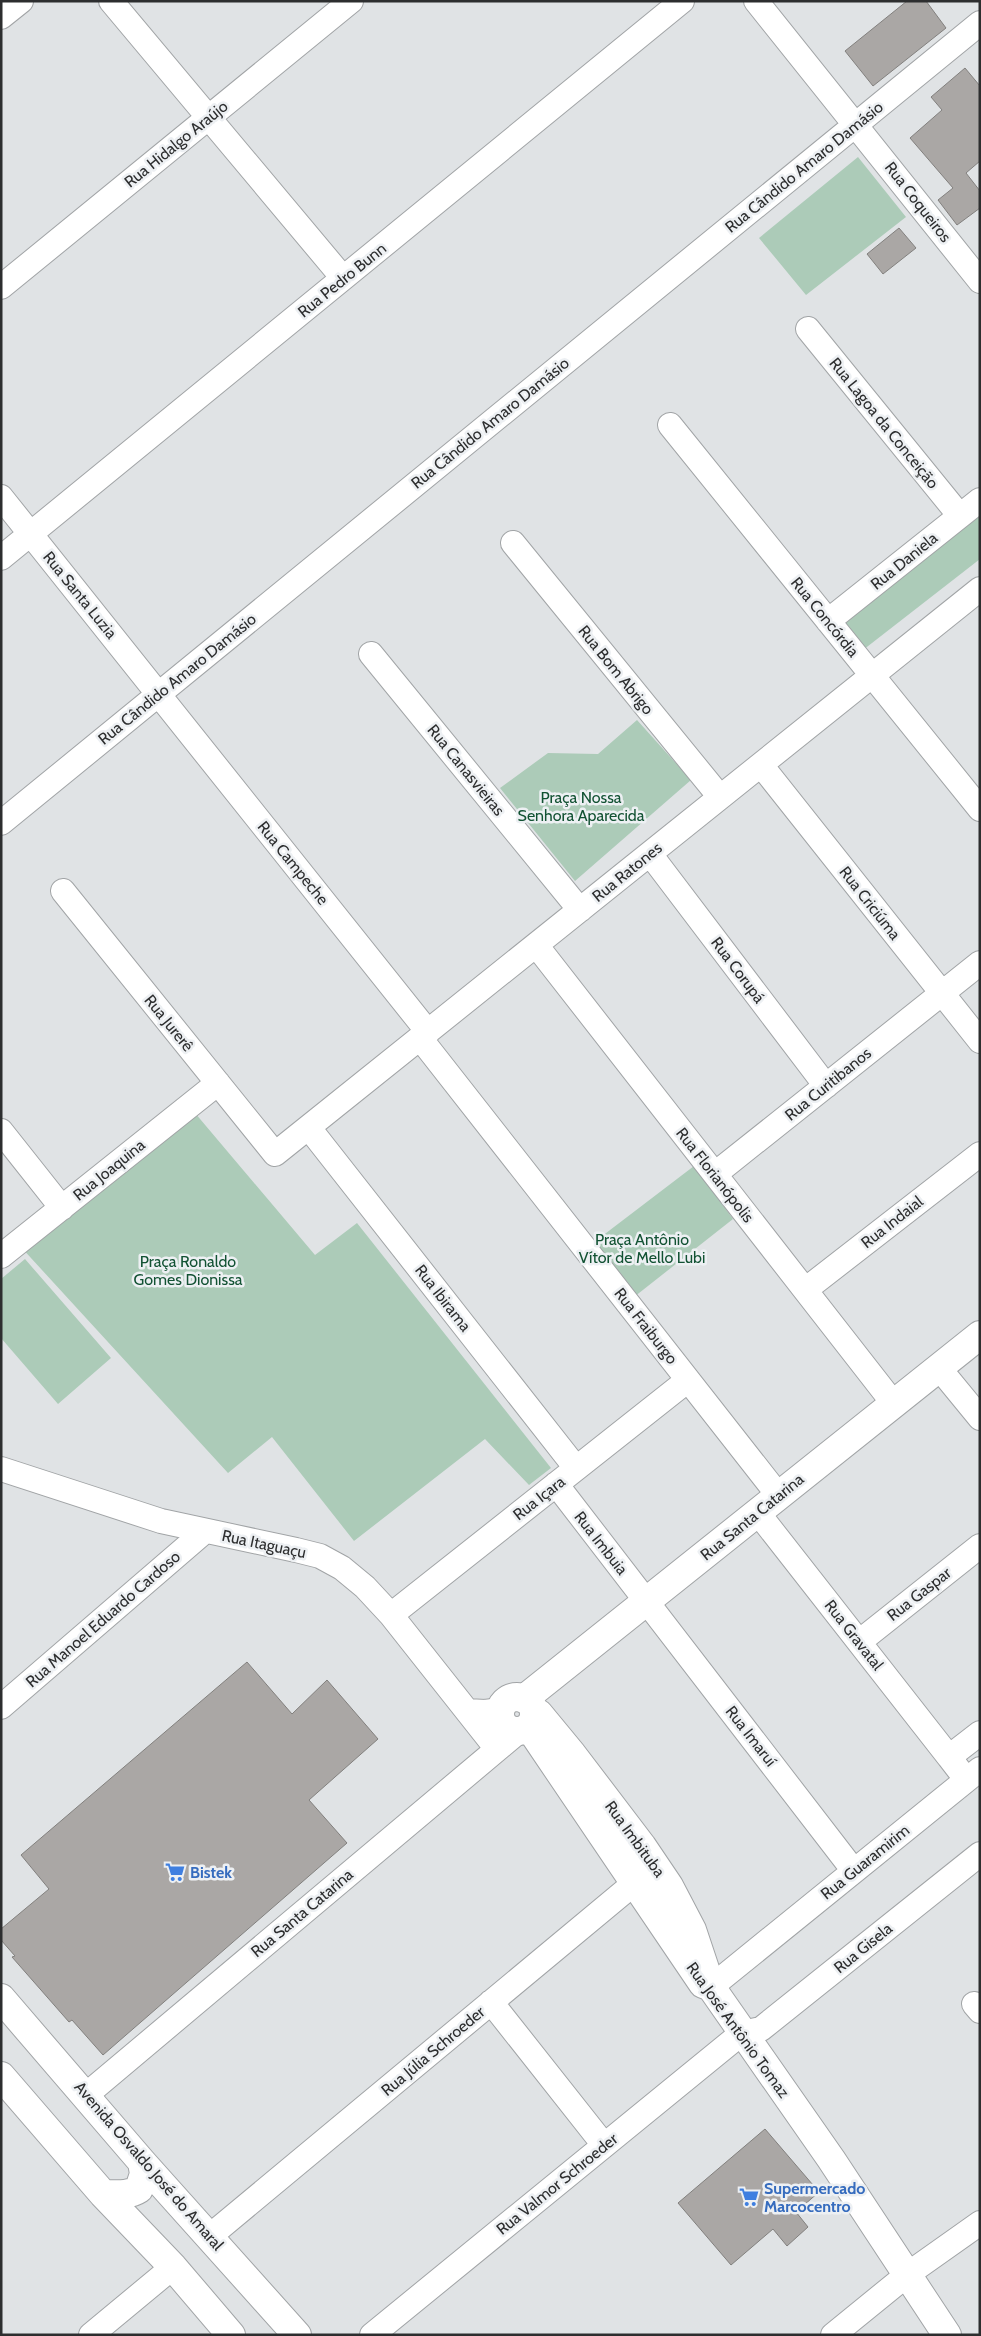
<svg xmlns="http://www.w3.org/2000/svg" width="981" height="2336" font-family="Cabin,sans-serif">
  <style>
    .green { fill: #accbb8 }
    .building { fill: #aaa7a5; stroke: #82807e }
    .lines { fill: none; stroke-linecap: round; stroke-linejoin: round }
    .minor-casing { stroke: #a1a4a6; stroke-width: 26 }
    .major-casing { stroke: #a1a4a6; stroke-width: 30 }
    .minor { stroke: #fff; stroke-width: 24 }
    .major { stroke: #fff; stroke-width: 28 }
    .labels { text-anchor: middle; dominant-baseline: central; stroke-width: 5; stroke-linejoin: round; paint-order: stroke }
    .street-label { font-size: 16px; fill: #2d2e2f; stroke: #edf0f3 }
    .park-label { font-size: 16px; fill: #125233; stroke: #edf0f3 }
    .shop-label { font-size: 16px; font-weight: bold; fill: #366cbe; stroke: #edf0f3; text-anchor: start }
  </style>
  <rect width="100%" height="100%" fill="#e0e3e5"/>
  <path class="green" d="M 858,157 L 906,217 L 806,295 L 759,238 Z
    M 980,513 L 980,559 L 863,650 L 840,625 Z
    M 637,720 L 691,780 L 575,881 L 500,788 L 548,753 L 598,754 Z
    M 195,1113 L 315,1255 L 357,1223 L 551,1468 L 529,1485 L 485,1439 L 354,1541 L 272,1437 L 228,1473 L 20,1246 Z
    M 694,1166 L 733,1219 L 634,1297 L 593,1243 Z
    M 25,1259 L 111,1358 L 58,1404 L 1,1338 L 1,1279 Z"/>
  <path class="building" d="M 907,1 L 926,1 L 946,28 L 873,86 L 845,51 Z
    M 965,68 L 980,86 L 980,161 L 966,173 L 980,191 L 980,208 L 957,225 L 938,200 L 953,188 L 910,138 L 942,110 L 931,97 Z
    M 899,228 L 916,248 L 883,274 L 867,254 Z
    M 247,1662 L 292,1714 L 327,1680 L 378,1739 L 309,1800 L 347,1843 L 103,2055 L 72,2020 L 69,2022 L 12,1957 L 15,1956 L 1,1940 L 1,1929 L 49,1889 L 21,1855 Z
    M 765,2129 L 819,2192 L 796,2212 L 808,2227 L 787,2246 L 773,2229 L 731,2265 L 678,2203 Z"/>
  <g class="lines">
    <defs>
      <path id="minor" d="M 111,1 L 343,278
        M 756,1 L 980,281
        M 1,17 L 21,1
        M 1,287 L 351,1
        M 808,329 L 960,516
        M 670,425 L 980,809
        M 1,497 L 428,1032
        M 513,543 L 720,797
        M 1,558 L 682,1
        M 828,621 L 980,500
        M 371,654 L 580,910
        M 761,765 L 980,1041
        M 1,823 L 980,23
        M 650,854 L 826,1086
        M 63,891 L 275,1154 L 980,589
        M 536,945 L 894,1404
        M 420,1038 L 779,1496
        M 309,1128 L 576,1468
        M 1,1131 L 62,1208
        M 715,1174 L 980,963
        M 1,1256 L 218,1083
        M 805,1290 L 980,1154
        M 939,1368 L 980,1418
        M 1,1469 L 161,1521 L 296,1550 L 320,1556 L 342,1568 L 365,1587 L 391,1615 L 497,1749
        M 556,1484 L 854,1871
        M 758,1513 L 949,1757
        M 391,1615 L 688,1380
        M 859,1642 L 980,1546
        M 1,1707 L 204,1532
        M 467,1711 L 485,1712 L 501,1710
        M 959,1770 L 949,1757 L 980,1733
        M 711,1987 L 980,1769
        M 491,2002 L 604,2145
        M 974,2004 L 980,2011
        M 86,2095 L 519,1731
        M 210,2236 L 649,1871
        M 91,2335 L 173,2267
        M 372,2335 L 742,2033 L 761,2029 L 980,1854
        M 833,2335 L 908,2274 L 980,2223"/>
      <path id="major" d="M500 1714a17 17 0 1 1 34 0a17 17 0 1 1-34 0Z
        M 524,1699 L 980,1335
        M 539,1714 L 572,1754 L 642,1846 L 669,1886 L 692,1930 L 706,1972
        M 529,1727 L 703,1984 L 711,1987 L 831,2159 L 947,2335
        M 1,1998 L 142,2162 L 297,2335
        M 1,2076 L 103,2194 L 173,2267 L 231,2335
        M 103,2194 C 116,2194 128,2196 139,2189 L 144,2174 L 142,2162"/>
    </defs>
    <use href="#minor" class="minor-casing"/>
    <use href="#major" class="major-casing"/>
    <use href="#minor" class="minor"/>
    <use href="#major" class="major"/>
  </g>
  <defs>
    <symbol id="supermarket-bare" viewBox="-9 -9 18 18"><path d="M-6-5.5h2.5l.6 2H6L4.5 2H-2.5L-4.4-4H-6ZM-1.5 3.2a1.3 1.3 0 1 0 .1 0ZM3 3.2a1.3 1.3 0 1 0 .1 0Z" fill="#3f7fe0" stroke="#edf0f3" stroke-width="2.5" paint-order="stroke"/></symbol>
  </defs>
  <g fill-rule="evenodd">
    <use href="#supermarket-bare" x="161" y="1858" width="28" height="28"/>
    <use href="#supermarket-bare" x="735" y="2183" width="28" height="28"/>
  </g>
  <g class="labels">
    <g class="street-label">
      <text transform="translate(176 144) rotate(-39)">Rua Hidalgo Araújo</text>
      <text transform="translate(804 167) rotate(-39)">Rua Cândido Amaro Damásio</text>
      <text transform="translate(918 202) rotate(52)">Rua Coqueiros</text>
      <text transform="translate(342 280) rotate(-39)">Rua Pedro Bunn</text>
      <text transform="translate(490 423) rotate(-39)">Rua Cândido Amaro Damásio</text>
      <text transform="translate(884 423) rotate(51)">Rua Lagoa da Conceição</text>
      <text transform="translate(904 561) rotate(-39)">Rua Daniela</text>
      <text transform="translate(80 595) rotate(51)">Rua Santa Luzia</text>
      <text transform="translate(825 617) rotate(51)">Rua Concórdia</text>
      <text transform="translate(616 670) rotate(51)">Rua Bom Abrigo</text>
      <text transform="translate(177 679) rotate(-39)">Rua Cândido Amaro Damásio</text>
      <text transform="translate(466 770) rotate(51)">Rua Canasvieiras</text>
      <text transform="translate(293 863) rotate(51)">Rua Campeche</text>
      <text transform="translate(627 872) rotate(-39)">Rua Ratones</text>
      <text transform="translate(870 903) rotate(52)">Rua Criciúma</text>
      <text transform="translate(738 970) rotate(53)">Rua Corupá</text>
      <text transform="translate(169 1023) rotate(51)">Rua Jurerê</text>
      <text transform="translate(828 1084) rotate(-39)">Rua Curitibanos</text>
      <text transform="translate(109 1170) rotate(-39)">Rua Joaquina</text>
      <text transform="translate(715 1175) rotate(52)">Rua Florianópolis</text>
      <text transform="translate(892 1222) rotate(-38)">Rua Indaial</text>
      <text transform="translate(443 1298) rotate(52)">Rua Ibirama</text>
      <text transform="translate(646 1326) rotate(52)">Rua Fraiburgo</text>
      <text transform="translate(539 1498) rotate(-38)">Rua Içara</text>
      <text transform="translate(752 1517) rotate(-39)">Rua Santa Catarina</text>
      <text transform="translate(601 1543) rotate(52)">Rua Imbuia</text>
      <text transform="translate(264 1544) rotate(12)">Rua Itaguaçu</text>
      <text transform="translate(919 1594) rotate(-38)">Rua Gaspar</text>
      <text transform="translate(103 1619) rotate(-41)">Rua Manoel Eduardo Cardoso</text>
      <text transform="translate(854 1635) rotate(52)">Rua Gravatal</text>
      <text transform="translate(751 1736) rotate(52)">Rua Imaruí</text>
      <text transform="translate(635 1839) rotate(54)">Rua Imbituba</text>
      <text transform="translate(865 1862) rotate(-39)">Rua Guaramirim</text>
      <text transform="translate(302 1913) rotate(-40)">Rua Santa Catarina</text>
      <text transform="translate(863 1948) rotate(-39)">Rua Gisela</text>
      <text transform="translate(738 2030) rotate(54)">Rua José Antônio Tomaz</text>
      <text transform="translate(433 2051) rotate(-40)">Rua Júlia Schroeder</text>
      <text transform="translate(149 2166) rotate(49)">Avenida Osvaldo José do Amaral</text>
      <text transform="translate(557 2184) rotate(-39)">Rua Valmor Schroeder</text>
    </g>
    <g class="park-label">
      <text x="581" y="797">Praça Nossa<tspan x="581" dy="18">Senhora Aparecida</tspan></text>
      <text x="642" y="1239">Praça Antônio<tspan x="642" dy="18">Vítor de Mello Lubi</tspan></text>
      <text x="188" y="1261">Praça Ronaldo<tspan x="188" dy="18">Gomes Dionissa</tspan></text>
    </g>
    <g class="shop-label">
      <text x="190" y="1872">Bistek</text>
      <text x="764" y="2188">Supermercado<tspan x="764" dy="18">Marcocentro</tspan></text>
    </g>
  </g>
  <rect width="981" height="2336" fill="none" stroke="#2d2e2f" stroke-width="5"/>
</svg>
